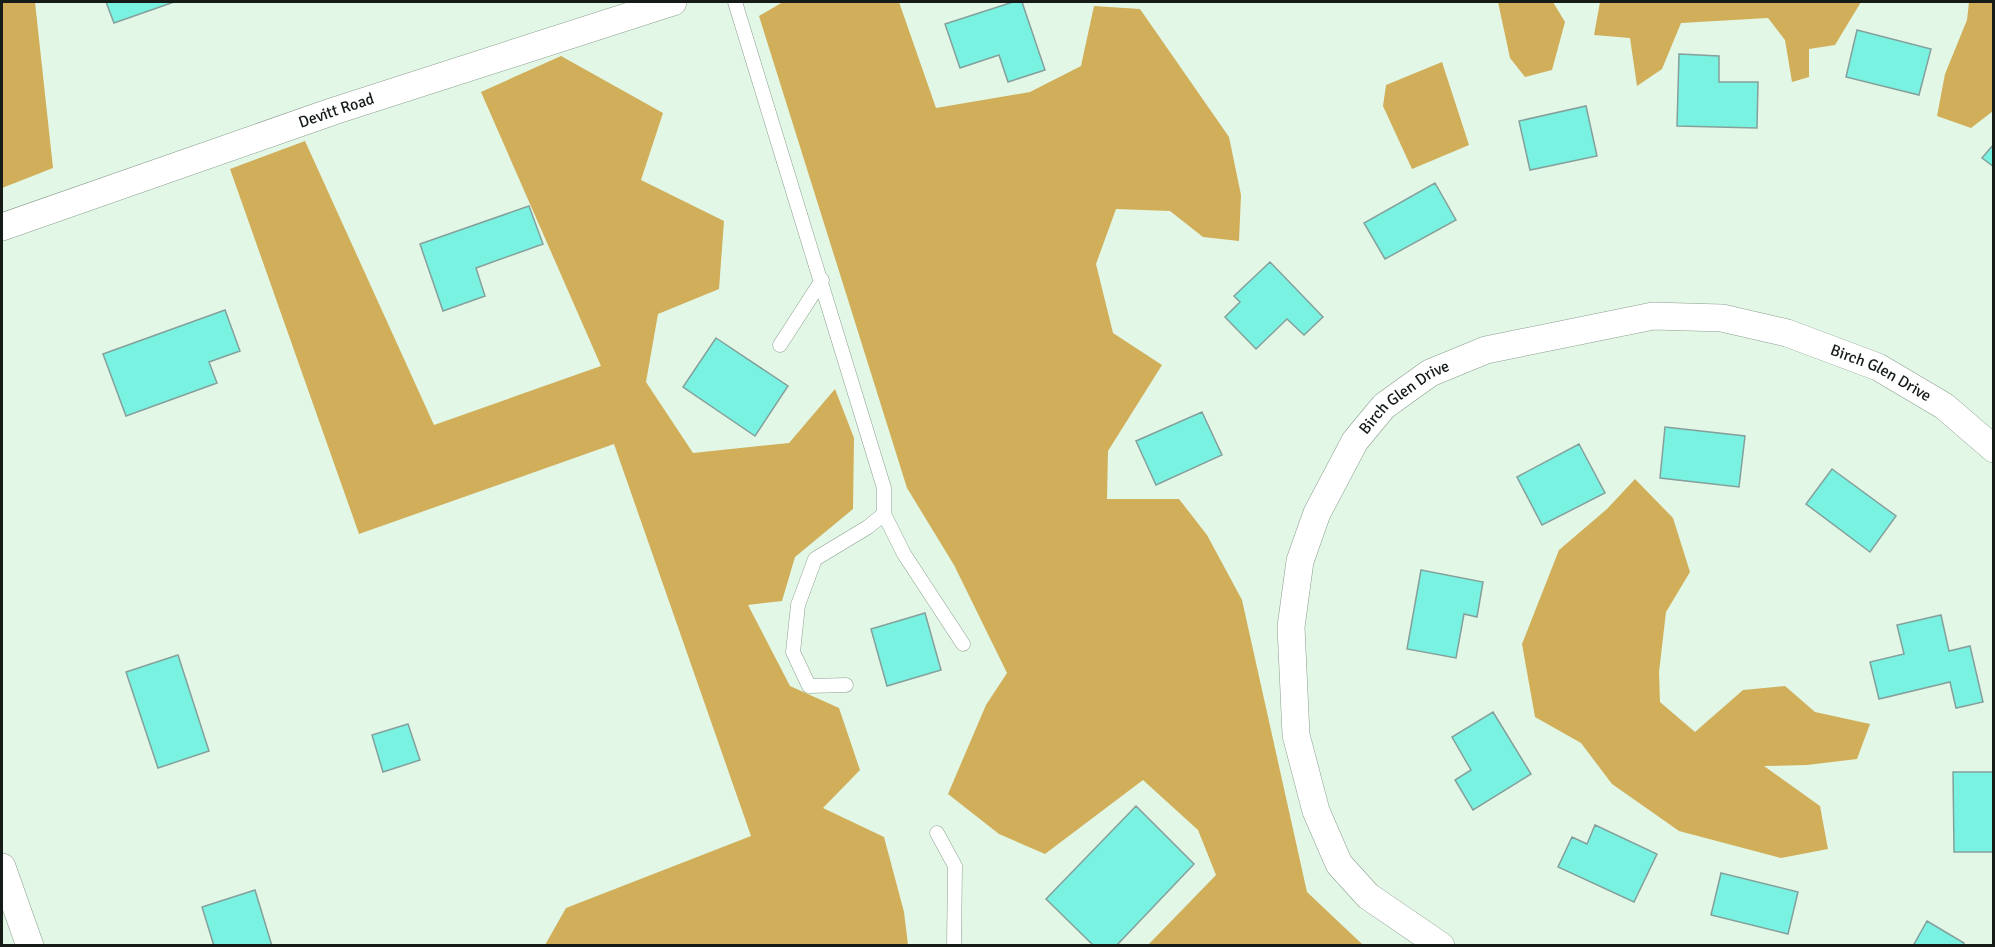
<svg xmlns="http://www.w3.org/2000/svg" width="1995" height="947" font-family="Signika,sans-serif">
  <style>
    .forest { fill: #d1af5a }
    .building { fill: #79f2e2; stroke: #85a09b; stroke-width: 1.5 }
    .lines { fill: none; stroke-linecap: round; stroke-linejoin: round }
    .service-casing { stroke: #8b9e8f; stroke-width: 15 }
    .minor-casing { stroke: #8b9e8f; stroke-width: 28 }
    .service { stroke: #fff; stroke-width: 14 }
    .minor { stroke: #fff; stroke-width: 27 }
    .labels { text-anchor: middle; dominant-baseline: central; stroke-width: 4.5; stroke-linejoin: round; paint-order: stroke }
    .street-label { font-size: 16px; fill: #151c17; stroke: #fff }
  </style>
  <rect width="100%" height="100%" fill="#e2f7e6"/>
  <path class="forest" d="M 2,2 L 35,2 L 53,168 L 2,188 Z
    M 783,2 L 899,2 L 936,108 L 1030,92 L 1081,66 L 1094,6 L 1140,9 L 1229,137 L 1241,195 L 1239,241 L 1203,237 L 1170,211 L 1116,209 L 1096,264 L 1113,333 L 1162,365 L 1108,451 L 1107,499 L 1179,499 L 1207,535 L 1242,600 L 1307,892 L 1363,945 L 1148,945 L 1216,875 L 1198,830 L 1143,780 L 1045,854 L 999,834 L 948,794 L 986,705 L 1007,673 L 954,565 L 907,488 L 759,16 Z
    M 1498,2 L 1553,2 L 1565,22 L 1552,70 L 1525,77 L 1510,58 Z
    M 1600,2 L 1861,2 L 1835,45 L 1809,49 L 1809,77 L 1792,82 L 1785,40 L 1768,18 L 1681,23 L 1662,69 L 1637,86 L 1630,38 L 1594,35 Z
    M 1969,2 L 1994,2 L 1993,111 L 1971,128 L 1937,116 L 1945,74 L 1967,20 Z
    M 561,56 L 663,113 L 641,180 L 724,221 L 719,289 L 658,314 L 646,382 L 693,453 L 789,443 L 835,389 L 854,438 L 853,509 L 795,557 L 782,601 L 748,605 L 790,686 L 839,708 L 860,770 L 823,808 L 884,837 L 904,912 L 908,945 L 545,945 L 566,908 L 751,836 L 614,444 L 359,534 L 230,169 L 305,141 L 434,425 L 601,366 L 481,92 Z
    M 1442,62 L 1469,145 L 1412,169 L 1383,106 L 1386,85 Z
    M 1635,479 L 1673,518 L 1690,572 L 1666,612 L 1659,672 L 1660,702 L 1695,732 L 1743,690 L 1785,686 L 1815,712 L 1870,724 L 1857,759 L 1807,765 L 1764,766 L 1820,806 L 1828,849 L 1781,858 L 1679,831 L 1612,784 L 1581,743 L 1535,717 L 1522,644 L 1559,550 L 1607,509 Z"/>
  <path class="building" d="M 106,2 L 174,2 L 114,23 Z
    M 1013,2 L 1022,2 L 1045,70 L 1008,82 L 999,55 L 960,68 L 945,24 Z
    M 1857,30 L 1931,49 L 1919,95 L 1846,77 Z
    M 1679,54 L 1719,56 L 1719,82 L 1758,82 L 1757,128 L 1677,126 Z
    M 1586,106 L 1597,156 L 1530,170 L 1519,121 Z
    M 1994,144 L 1994,167 L 1982,158 Z
    M 1435,183 L 1456,220 L 1385,259 L 1364,223 Z
    M 529,206 L 543,244 L 476,268 L 485,296 L 443,311 L 420,244 Z
    M 1270,262 L 1323,317 L 1304,335 L 1287,319 L 1256,349 L 1225,317 L 1240,302 L 1234,296 Z
    M 225,310 L 240,351 L 209,362 L 217,383 L 126,416 L 103,354 Z
    M 716,338 L 788,386 L 755,436 L 683,387 Z
    M 1202,412 L 1222,455 L 1156,485 L 1136,441 Z
    M 1665,427 L 1745,436 L 1739,487 L 1660,478 Z
    M 1579,444 L 1605,493 L 1542,525 L 1517,477 Z
    M 1832,469 L 1896,516 L 1870,552 L 1806,504 Z
    M 1421,570 L 1483,582 L 1477,617 L 1464,614 L 1456,658 L 1407,649 Z
    M 925,613 L 941,670 L 887,686 L 871,629 Z
    M 1941,615 L 1949,651 L 1970,646 L 1983,702 L 1956,708 L 1950,682 L 1879,699 L 1870,662 L 1904,654 L 1897,625 Z
    M 178,655 L 209,751 L 158,768 L 126,672 Z
    M 1493,712 L 1531,774 L 1473,810 L 1455,780 L 1471,770 L 1452,737 Z
    M 408,724 L 420,760 L 383,772 L 372,735 Z
    M 1953,772 L 1994,772 L 1994,852 L 1954,852 Z
    M 1136,806 L 1194,864 L 1116,946 L 1094,946 L 1046,899 Z
    M 1595,825 L 1657,854 L 1634,902 L 1558,867 L 1572,837 L 1587,844 Z
    M 1721,873 L 1798,892 L 1788,934 L 1711,915 Z
    M 255,890 L 272,946 L 214,946 L 202,907 Z
    M 1927,921 L 1964,943 L 1962,946 L 1913,946 Z"/>
  <g class="lines">
    <defs>
      <path id="service" d="M 735,2 L 884,488 L 884,514 L 868,527 L 815,559 L 798,605 L 793,652 L 809,686 L 846,685
        M 780,345 L 822,280
        M 884,514 L 904,554 L 963,644
        M 937,833 L 955,866 L 954,946"/>
      <g id="minor">
        <path id="s1" d="M 2,227 L 334,111 L 673,2"/>
        <path d="M 2,867 L 30,946"/>
        <path id="s2" d="M 1441,946 L 1368,896 L 1339,864 L 1316,811 L 1296,735 L 1291,627 L 1300,561 L 1317,513 L 1355,441 L 1384,406 L 1430,373 L 1486,350 L 1653,316 L 1722,318 L 1787,333 L 1878,367 L 1944,406 L 1994,449"/>
      </g>
    </defs>
    <use href="#service" class="service-casing"/>
    <use href="#minor" class="minor-casing"/>
    <use href="#service" class="service"/>
    <use href="#minor" class="minor"/>
  </g>
  <g class="labels">
    <g class="street-label">
      <text stroke="none"><textPath href="#s1" startOffset="354">Devitt Road</textPath></text>
      <text stroke="none"><textPath href="#s2" startOffset="1146">Birch Glen Drive</textPath></text>
      <text stroke="none"><textPath href="#s2" startOffset="642">Birch Glen Drive</textPath></text>
    </g>
  </g>
  <rect width="1995" height="947" fill="none" stroke="#151c17" stroke-width="6"/>
</svg>
